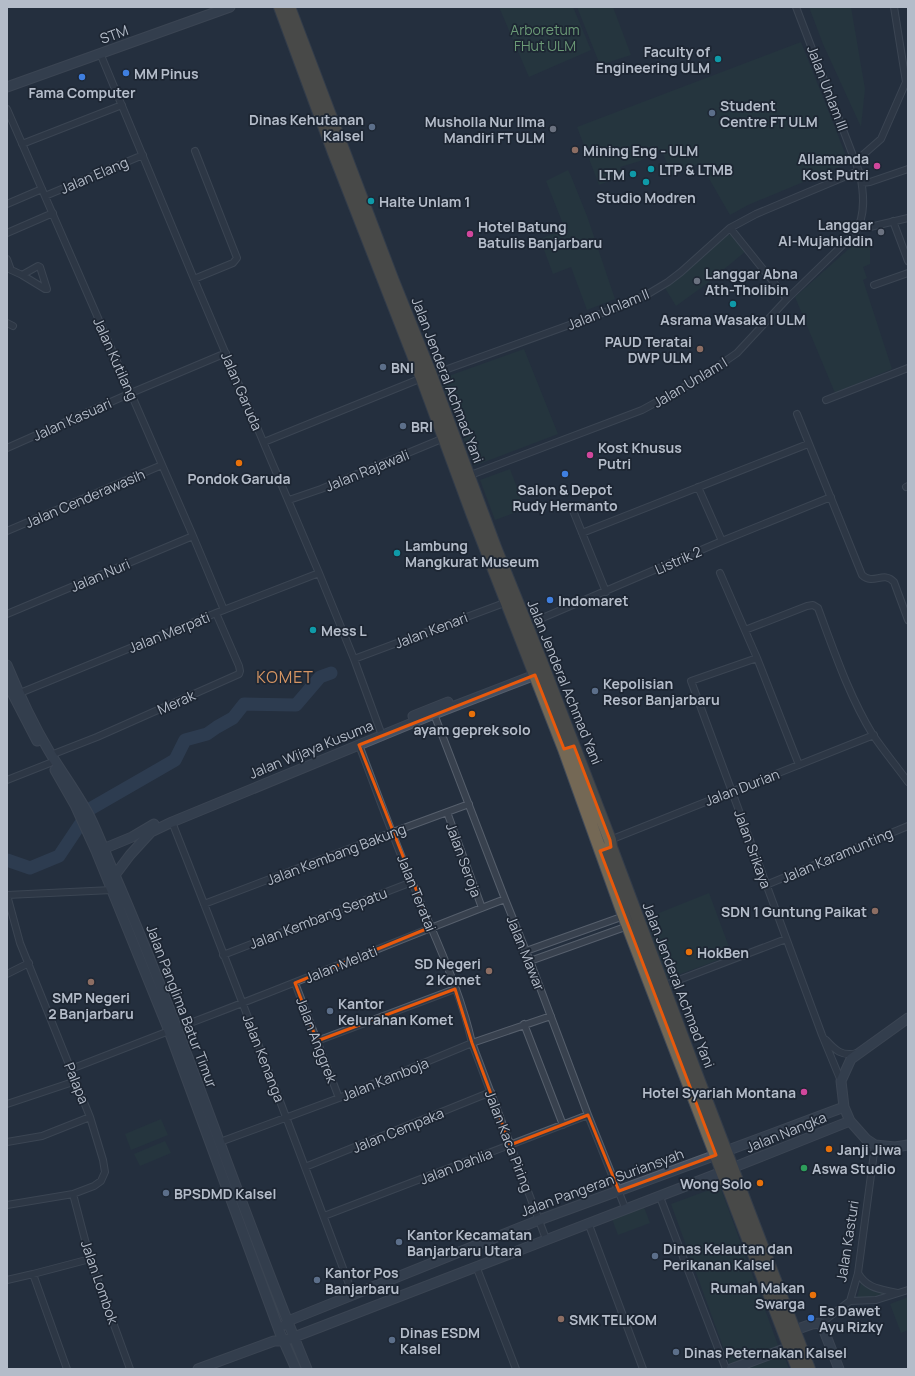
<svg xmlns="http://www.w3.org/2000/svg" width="915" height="1376" font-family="Manrope,sans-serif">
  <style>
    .green { fill: #263c3f }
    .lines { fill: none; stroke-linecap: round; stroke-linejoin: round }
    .river { stroke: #394c67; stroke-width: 13 }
    .street-casing { stroke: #565f6c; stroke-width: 8 }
    .secondary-casing { stroke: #565f6c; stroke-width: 11 }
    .highway-casing { stroke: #434c59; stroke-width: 14 }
    .street { stroke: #38414e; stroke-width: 6 }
    .secondary { stroke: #465061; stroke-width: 9 }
    .highway { stroke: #746855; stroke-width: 12 }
    .marked { fill: none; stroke: #e8590c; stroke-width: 3; stroke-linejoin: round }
    .culture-dot { fill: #0f9aa8; stroke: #1d2633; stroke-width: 1.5 }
    .shop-dot { fill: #3f7fe0; stroke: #1d2633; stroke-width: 1.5 }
    .service-dot { fill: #5c6f8a; stroke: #1d2633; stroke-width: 1.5 }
    .worship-dot { fill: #6b7280; stroke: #1d2633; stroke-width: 1.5 }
    .education-dot { fill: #8d6e63; stroke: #1d2633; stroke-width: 1.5 }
    .hotel-dot { fill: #d1479c; stroke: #1d2633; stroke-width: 1.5 }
    .food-dot { fill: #e8710a; stroke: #1d2633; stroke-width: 1.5 }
    .leisure-dot { fill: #2e9e5b; stroke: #1d2633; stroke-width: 1.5 }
    .labels { text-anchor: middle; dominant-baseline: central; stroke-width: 3.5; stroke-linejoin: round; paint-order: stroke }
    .park-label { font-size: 14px; fill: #6b9a76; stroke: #1d2633 }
    .street-label { font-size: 14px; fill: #b4bcc9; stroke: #1d2633 }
    .poi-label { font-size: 14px; font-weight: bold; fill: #b4bcc9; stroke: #1d2633; text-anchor: start }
    .quarter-label { font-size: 16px; letter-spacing: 1px; fill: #d59563; stroke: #1d2633 }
  </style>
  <rect width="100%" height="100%" fill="#242f3e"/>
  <path class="green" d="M 499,7 L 573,7 L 591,50 L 529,77 Z
    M 577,7 L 613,7 L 631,55 L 600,65 Z
    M 809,7 L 851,7 L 865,89 L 861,127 L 823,44 Z
    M 801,42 L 849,163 L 748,205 L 730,215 L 700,163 L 672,175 L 661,149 L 640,161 L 620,167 L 623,176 L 599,185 L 577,127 Z
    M 568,170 L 571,176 L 587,216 L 615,299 L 587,310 L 571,267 L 553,274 L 540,239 L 565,229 L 546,181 Z
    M 726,235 L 732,235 L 746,251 L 705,285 L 676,306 L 665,288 L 684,274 Z
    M 862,237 L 870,247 L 870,264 L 863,267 L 867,278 L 863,280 L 892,369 L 835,393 L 795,297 Z
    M 524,349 L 558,434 L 474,466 L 440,379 Z
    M 510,469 L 525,509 L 495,520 L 480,480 Z
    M 709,893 L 732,955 L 667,979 L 644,919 Z
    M 161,1119 L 168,1135 L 131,1150 L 125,1134 Z
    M 165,1141 L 171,1153 L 140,1166 L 134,1154 Z
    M 720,1186 L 779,1348 L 730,1366 L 671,1204 Z
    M 644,1207 L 650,1223 L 618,1235 L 612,1219 Z
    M 861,1283 L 871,1289 L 887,1293 L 887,1294 L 878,1297 L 857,1298 Z
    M 908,1297 L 908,1330 L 901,1333 L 890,1304 Z
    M 784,1355 L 789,1369 L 746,1369 Z"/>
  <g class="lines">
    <path class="river" d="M 90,809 L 175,760 L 185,740 L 207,734 L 217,727 L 233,718 L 244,704 L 296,705 L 320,677 L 331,673
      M 7,860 L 30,868 L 59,856 L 81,823"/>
    <defs>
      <path id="street" d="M 100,53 L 194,279 L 319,573 L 354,659 L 380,730
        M 7,109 L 193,536 L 224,610
        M 22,144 L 122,105
        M 856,161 L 881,139 L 906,82 L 894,7
        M 862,183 L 870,182 L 908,169
        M 45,196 L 143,155
        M 7,204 L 42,189
        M 893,221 L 908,261
        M 859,226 L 870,227 L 908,218
        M 730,228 L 787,299
        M 7,233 L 53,213
        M 7,259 L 11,270
        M 7,268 L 22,275 L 45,289 L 47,289 L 40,267 L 38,266 L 22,275
        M 194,279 L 233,263 L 237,258 L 195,151
        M 874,285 L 908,273
        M 7,323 L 13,326
        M 431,375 L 619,307 L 648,294 L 668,282 L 681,272 L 730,228 L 756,214 L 856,172
        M 826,400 L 908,368
        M 797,414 L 862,575 C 874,586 883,570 894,582 L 908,620
        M 264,442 L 422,378
        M 7,448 L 131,393 L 226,353
        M 468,476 L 642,410 L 701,378 L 737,353 L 787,299 L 855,233 C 866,216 864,194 860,174 L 796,7
        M 698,487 L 722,541
        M 906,487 L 908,486
        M 289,500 L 321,489 L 444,438
        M 572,508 L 606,592
        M 7,531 L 162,465
        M 582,533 L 808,444
        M 720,573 L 757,658 L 799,765
        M 7,614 L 193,536
        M 526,625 L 722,541 L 831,497
        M 745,630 L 807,606 L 813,605 L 818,608 C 834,651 849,696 873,735 C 884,751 897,767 908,782
        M 757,658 L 691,681 L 822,1035 L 841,1081
        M 354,659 L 507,602
        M 20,693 L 216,613 L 319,573
        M 434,714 L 505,899 L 530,961 L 588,1115 L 626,1210
        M 359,745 C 377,792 394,840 414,887 C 435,938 460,989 472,1043 L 546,1239
        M 51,755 L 97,737 L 239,674 L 240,671 L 239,666 L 216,613
        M 7,780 L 50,763
        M 447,812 L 482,908
        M 172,822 C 234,979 294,1137 353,1295
        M 610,840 L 874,735
        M 766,885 L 908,826
        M 7,895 L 20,943 L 90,1117 L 103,1160 L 105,1172 L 101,1181 L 94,1186 L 73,1194 L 7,1205
        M 7,895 L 112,890
        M 204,904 L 393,832 L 469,804
        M 526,951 L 624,916
        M 223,955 L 412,882
        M 530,961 L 628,926
        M 7,974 L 29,963
        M 295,983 L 339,1098
        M 663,986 L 786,939
        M 524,1024 L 563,1125
        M 177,1028 C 287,987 395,941 505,899
        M 826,1040 C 835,1050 842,1057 857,1053
        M 317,1041 L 455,989
        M 71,1069 L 169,1031
        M 7,1104 L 76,1081
        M 7,1142 L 42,1136 L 90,1117
        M 220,1142 L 339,1098 L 472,1043 L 551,1016
        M 305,1167 L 491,1092
        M 73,1194 L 90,1259 L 130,1369
        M 660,1197 L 726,1369
        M 324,1216 L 588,1115
        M 589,1225 L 643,1369
        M 476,1266 L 516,1369
        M 858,1273 C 867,1289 881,1289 897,1293
        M 33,1274 L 67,1369
        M 7,1280 L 33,1274 L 90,1259
        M 850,1301 L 876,1300 L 908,1290
        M 821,1323 L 850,1301 L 858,1273 L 875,1145"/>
      <path id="secondary" d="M 7,87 L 230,7
        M 7,665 C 19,694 33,724 49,751 C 62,773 78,794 90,817 C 99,835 106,855 114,873 C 185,1036 239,1205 307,1369
        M 7,683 L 37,741
        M 413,716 L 448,702
        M 55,770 L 75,805 L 96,851 L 169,1031 L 280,1333 L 296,1369
        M 103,849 L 132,837 L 154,824
        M 115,875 L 130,855 L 151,832 L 172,822 L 434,714 L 535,675
        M 908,1018 L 851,1059 L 841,1081 L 844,1107 L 850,1121 L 866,1139 L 875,1145 L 895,1147 L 908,1145
        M 726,1151 L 844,1107
        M 732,1168 L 850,1121
        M 285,1325 L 288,1321 L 539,1220 L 716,1155
        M 795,1330 L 812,1324 L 821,1323 L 839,1369
        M 198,1369 L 274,1341 L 284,1341 L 722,1172
        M 731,1369 L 790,1347"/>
      <path id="highway" d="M 280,7 L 334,153 L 422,378 L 473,516 L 564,749 L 624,916 L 798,1369
        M 289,7 L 393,281 L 431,375 L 495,547 L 541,661 L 610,840 L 611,847 L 694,1068 L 809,1369"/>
    </defs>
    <use href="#street" class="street-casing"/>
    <use href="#secondary" class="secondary-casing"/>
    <use href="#highway" class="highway-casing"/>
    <use href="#street" class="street"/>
    <use href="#secondary" class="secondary"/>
    <use href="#highway" class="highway"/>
  </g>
  <path d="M0 0H915V1376H0ZM 535,675 L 564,749 L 574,746 L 610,840 L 611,847 L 600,851 L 716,1155 L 619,1191 L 588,1115 L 510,1145 L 472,1043 L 455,989 L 317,1041 L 295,983 L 431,927 L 359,745 Z" fill="#242f3e" fill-opacity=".55" fill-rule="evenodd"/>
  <path class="marked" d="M 535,675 L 564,749 L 574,746 L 610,840 L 611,847 L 600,851 L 716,1155 L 619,1191 L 588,1115 L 510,1145 L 472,1043 L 455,989 L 317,1041 L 295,983 L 431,927 L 359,745 Z"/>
  <g class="culture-dot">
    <circle cx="718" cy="59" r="4"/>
    <circle cx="651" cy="169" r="4"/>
    <circle cx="633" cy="174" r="4"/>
    <circle cx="646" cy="182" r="4"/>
    <circle cx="371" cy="201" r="4"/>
    <circle cx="733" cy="304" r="4"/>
    <circle cx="397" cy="553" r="4"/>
    <circle cx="313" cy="630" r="4"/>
  </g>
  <g class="shop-dot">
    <circle cx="126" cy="73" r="4"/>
    <circle cx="82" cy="77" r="4"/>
    <circle cx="565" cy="474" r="4"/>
    <circle cx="550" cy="600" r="4"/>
    <circle cx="811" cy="1318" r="4"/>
  </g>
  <g class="service-dot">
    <circle cx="712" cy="113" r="4"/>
    <circle cx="372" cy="127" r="4"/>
    <circle cx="383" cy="367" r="4"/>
    <circle cx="403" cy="426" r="4"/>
    <circle cx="595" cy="691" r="4"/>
    <circle cx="330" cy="1011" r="4"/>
    <circle cx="166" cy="1193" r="4"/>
    <circle cx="399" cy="1242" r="4"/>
    <circle cx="655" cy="1256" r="4"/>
    <circle cx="317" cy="1280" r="4"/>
    <circle cx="392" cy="1340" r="4"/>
    <circle cx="676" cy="1352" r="4"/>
  </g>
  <g class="worship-dot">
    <circle cx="553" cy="129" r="4"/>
    <circle cx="881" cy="232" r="4"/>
    <circle cx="697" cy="281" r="4"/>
  </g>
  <g class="education-dot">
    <circle cx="575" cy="150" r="4"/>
    <circle cx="700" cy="349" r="4"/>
    <circle cx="875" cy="911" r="4"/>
    <circle cx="489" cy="971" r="4"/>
    <circle cx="91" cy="982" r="4"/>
    <circle cx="561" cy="1319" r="4"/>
  </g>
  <g class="hotel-dot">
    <circle cx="877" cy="166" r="4"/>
    <circle cx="470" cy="234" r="4"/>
    <circle cx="590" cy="455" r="4"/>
    <circle cx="804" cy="1092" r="4"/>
  </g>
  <g class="food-dot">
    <circle cx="239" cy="463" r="4"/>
    <circle cx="472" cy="714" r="4"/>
    <circle cx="689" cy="952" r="4"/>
    <circle cx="829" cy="1149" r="4"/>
    <circle cx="760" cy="1183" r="4"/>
    <circle cx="813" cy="1295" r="4"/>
  </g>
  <circle class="leisure-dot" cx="804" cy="1168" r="4"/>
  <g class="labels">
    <g class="park-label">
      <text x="545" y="29">Arboretum<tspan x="545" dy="16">FHut ULM</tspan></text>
    </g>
    <g class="street-label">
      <text transform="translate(114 34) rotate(-20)">STM</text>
      <text transform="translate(828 88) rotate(69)">Jalan Unlam III</text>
      <text transform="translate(94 175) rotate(-23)">Jalan Elang</text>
      <text transform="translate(608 309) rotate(-22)">Jalan Unlam II</text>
      <text transform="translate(116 359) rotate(66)">Jalan Kutilang</text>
      <text transform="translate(448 380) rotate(69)">Jalan Jenderal Achmad Yani</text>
      <text transform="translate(690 382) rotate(-31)">Jalan Unlam I</text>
      <text transform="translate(242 391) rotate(67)">Jalan Garuda</text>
      <text transform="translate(72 419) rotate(-24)">Jalan Kasuari</text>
      <text transform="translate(367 470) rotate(-22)">Jalan Rajawali</text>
      <text transform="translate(85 498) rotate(-23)">Jalan Cenderawasih</text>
      <text transform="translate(678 560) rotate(-24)">Listrik 2</text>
      <text transform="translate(100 575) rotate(-23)">Jalan Nuri</text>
      <text transform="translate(431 630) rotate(-21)">Jalan Kenari</text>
      <text transform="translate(169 632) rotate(-22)">Jalan Merpati</text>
      <text transform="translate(565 682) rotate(68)">Jalan Jenderal Achmad Yani</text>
      <text transform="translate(176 702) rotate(-24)">Merak</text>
      <text transform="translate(311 749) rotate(-22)">Jalan Wijaya Kusuma</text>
      <text transform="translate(742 787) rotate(-21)">Jalan Durian</text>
      <text transform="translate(753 849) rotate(70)">Jalan Srikaya</text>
      <text transform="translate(336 854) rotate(-21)">Jalan Kembang Bakung</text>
      <text transform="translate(837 855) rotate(-23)">Jalan Karamunting</text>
      <text transform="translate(464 860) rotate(70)">Jalan Seroja</text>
      <text transform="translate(417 893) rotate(68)">Jalan Teratai</text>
      <text transform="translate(318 918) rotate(-21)">Jalan Kembang Sepatu</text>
      <text transform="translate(526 953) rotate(68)">Jalan Mawar</text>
      <text transform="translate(341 964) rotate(-22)">Jalan Melati</text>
      <text transform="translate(679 985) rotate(69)">Jalan Jenderal Achmad Yani</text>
      <text transform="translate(182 1006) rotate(69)">Jalan Panglima Batur Timur</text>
      <text transform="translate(317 1040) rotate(69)">Jalan Anggrek</text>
      <text transform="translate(264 1058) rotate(69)">Jalan Kenanga</text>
      <text transform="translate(385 1079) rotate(-22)">Jalan Kamboja</text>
      <text transform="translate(77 1083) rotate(68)">Palapa</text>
      <text transform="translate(398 1130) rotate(-22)">Jalan Cempaka</text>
      <text transform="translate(786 1132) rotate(-22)">Jalan Nangka</text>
      <text transform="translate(509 1141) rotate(69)">Jalan Kaca Piring</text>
      <text transform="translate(456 1166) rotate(-21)">Jalan Dahlia</text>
      <text transform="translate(602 1182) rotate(-20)">Jalan Pangeran Suriansyah</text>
      <text transform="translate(847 1241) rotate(-81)">Jalan Kasturi</text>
      <text transform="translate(100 1282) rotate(71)">Jalan Lombok</text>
    </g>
    <g class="poi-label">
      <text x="710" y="51" text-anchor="end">Faculty of<tspan x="710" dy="16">Engineering ULM</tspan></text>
      <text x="134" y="73">MM Pinus</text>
      <text x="82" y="92" text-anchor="middle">Fama Computer</text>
      <text x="720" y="105">Student<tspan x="720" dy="16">Centre FT ULM</tspan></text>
      <text x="364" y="119" text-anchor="end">Dinas Kehutanan<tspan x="364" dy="16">Kalsel</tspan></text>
      <text x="545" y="121" text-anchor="end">Musholla Nur Ilma<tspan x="545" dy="16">Mandiri FT ULM</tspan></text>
      <text x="583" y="150">Mining Eng - ULM</text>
      <text x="869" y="158" text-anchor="end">Allamanda<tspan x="869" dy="16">Kost Putri</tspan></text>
      <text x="659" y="169">LTP &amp; LTMB</text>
      <text x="625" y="174" text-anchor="end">LTM</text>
      <text x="646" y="197" text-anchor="middle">Studio Modren</text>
      <text x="379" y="201">Halte Unlam 1</text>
      <text x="873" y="224" text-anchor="end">Langgar<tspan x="873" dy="16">Al-Mujahiddin</tspan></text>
      <text x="478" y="226">Hotel Batung<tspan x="478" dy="16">Batulis Banjarbaru</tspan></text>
      <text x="705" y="273">Langgar Abna<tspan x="705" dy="16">Ath-Tholibin</tspan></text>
      <text x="733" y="319" text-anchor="middle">Asrama Wasaka I ULM</text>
      <text x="692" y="341" text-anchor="end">PAUD Teratai<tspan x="692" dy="16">DWP ULM</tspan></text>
      <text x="391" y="367">BNI</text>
      <text x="411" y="426">BRI</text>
      <text x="598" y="447">Kost Khusus<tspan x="598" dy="16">Putri</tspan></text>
      <text x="239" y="478" text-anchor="middle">Pondok Garuda</text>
      <text x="565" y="489" text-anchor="middle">Salon &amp; Depot<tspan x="565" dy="16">Rudy Hermanto</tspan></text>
      <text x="405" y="545">Lambung<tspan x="405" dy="16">Mangkurat Museum</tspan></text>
      <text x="558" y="600">Indomaret</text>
      <text x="321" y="630">Mess L</text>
      <text x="603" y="683">Kepolisian<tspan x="603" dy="16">Resor Banjarbaru</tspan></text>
      <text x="472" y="729" text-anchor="middle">ayam geprek solo</text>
      <text x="867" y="911" text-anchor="end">SDN 1 Guntung Paikat</text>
      <text x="697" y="952">HokBen</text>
      <text x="481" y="963" text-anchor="end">SD Negeri<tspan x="481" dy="16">2 Komet</tspan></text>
      <text x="91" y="997" text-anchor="middle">SMP Negeri<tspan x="91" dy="16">2 Banjarbaru</tspan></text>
      <text x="338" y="1003">Kantor<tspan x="338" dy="16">Kelurahan Komet</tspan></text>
      <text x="796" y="1092" text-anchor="end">Hotel Syariah Montana</text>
      <text x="837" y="1149">Janji Jiwa</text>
      <text x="812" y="1168">Aswa Studio</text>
      <text x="752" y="1183" text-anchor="end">Wong Solo</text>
      <text x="174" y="1193">BPSDMD Kalsel</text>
      <text x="407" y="1234">Kantor Kecamatan<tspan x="407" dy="16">Banjarbaru Utara</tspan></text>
      <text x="663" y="1248">Dinas Kelautan dan<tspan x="663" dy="16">Perikanan Kalsel</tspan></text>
      <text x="325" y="1272">Kantor Pos<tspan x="325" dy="16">Banjarbaru</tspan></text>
      <text x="805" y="1287" text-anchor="end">Rumah Makan<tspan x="805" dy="16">Swarga</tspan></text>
      <text x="819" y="1310">Es Dawet<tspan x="819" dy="16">Ayu Rizky</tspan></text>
      <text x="569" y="1319">SMK TELKOM</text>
      <text x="400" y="1332">Dinas ESDM<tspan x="400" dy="16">Kalsel</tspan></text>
      <text x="684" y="1352">Dinas Peternakan Kalsel</text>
    </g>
    <g class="quarter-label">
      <text x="285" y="677">KOMET</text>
    </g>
  </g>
  <rect width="915" height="1376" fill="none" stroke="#b4bcc9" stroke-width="16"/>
</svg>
